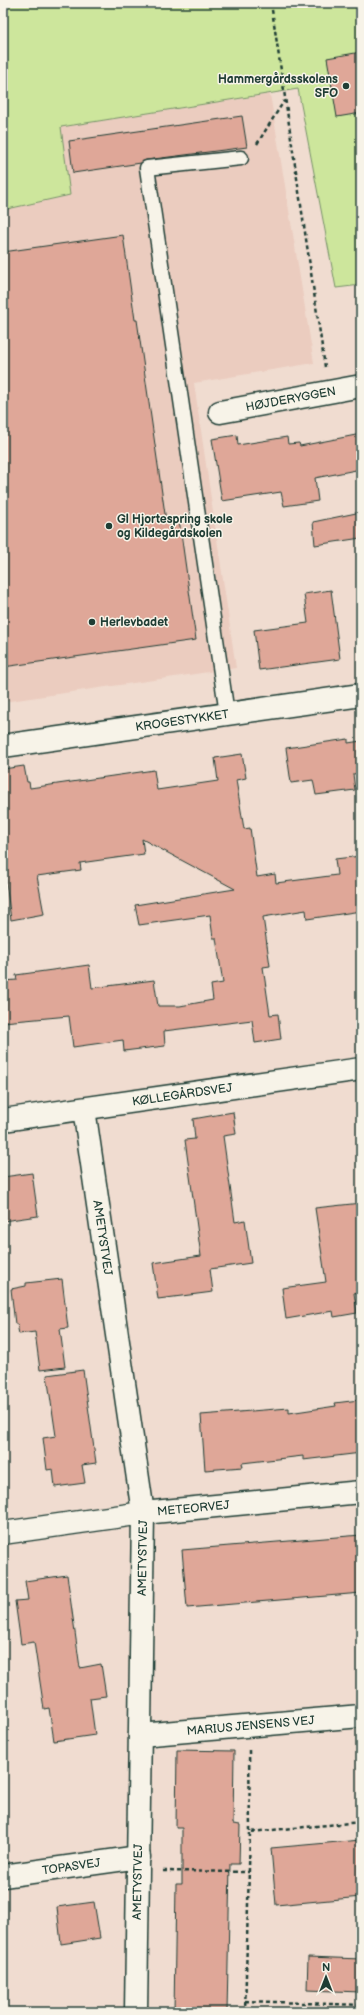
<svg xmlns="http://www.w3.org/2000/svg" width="364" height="2015" font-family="'Balsamiq Sans',sans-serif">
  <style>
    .built { fill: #ebccbf }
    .green { fill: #cde69c; stroke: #769268 }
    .building { fill: #dfa798; stroke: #1f3d34 }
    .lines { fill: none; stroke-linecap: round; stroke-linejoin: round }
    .service-casing { stroke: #1f3d34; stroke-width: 17 }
    .minor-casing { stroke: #1f3d34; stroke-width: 25 }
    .path { stroke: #1f3d34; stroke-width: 2.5; stroke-dasharray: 4 3; stroke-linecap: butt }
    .service { stroke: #f7f3e8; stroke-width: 14 }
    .minor { stroke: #f7f3e8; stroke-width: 22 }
    .poi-dot { fill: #1f3d34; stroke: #f7f3e8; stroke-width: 1.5 }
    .labels { text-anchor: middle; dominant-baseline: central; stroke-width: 3; stroke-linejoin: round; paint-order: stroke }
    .poi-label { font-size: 12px; font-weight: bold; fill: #1f3d34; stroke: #f7f3e8; text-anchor: start }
    .street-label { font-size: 12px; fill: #1f3d34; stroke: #f7f3e8 }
  </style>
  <rect width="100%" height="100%" fill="#f0dcd0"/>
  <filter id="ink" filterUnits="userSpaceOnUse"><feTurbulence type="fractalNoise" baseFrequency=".025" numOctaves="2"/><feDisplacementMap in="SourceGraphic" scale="8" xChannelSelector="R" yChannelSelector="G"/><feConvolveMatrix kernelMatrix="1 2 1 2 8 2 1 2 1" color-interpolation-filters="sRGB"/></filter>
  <g filter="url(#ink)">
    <path class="built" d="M 270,94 L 314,363 L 194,383 L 236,668 L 3,702 L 3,210 L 70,195 L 60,127 Z"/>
    <path class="green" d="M 3,3 L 361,3 L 361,285 L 336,288 L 298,89 L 61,127 L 70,195 L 3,210 Z"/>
    <path class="building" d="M 361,52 L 361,113 L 337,117 L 327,58 Z
      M 242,116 L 247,147 L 146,160 L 141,163 L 73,173 L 69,141 Z
      M 123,235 L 135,320 L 137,320 L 166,521 L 179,519 L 196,640 L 3,667 L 3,252 Z
      M 361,434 L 361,469 L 315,478 L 318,501 L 284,506 L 281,492 L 222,501 L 212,439 L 237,435 L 238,445 L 287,437 L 288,444 L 299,443 L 300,446 Z
      M 361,512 L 361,538 L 315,545 L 313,522 Z
      M 331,590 L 340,659 L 259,670 L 254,630 L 308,623 L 304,594 Z
      M 348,739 L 348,743 L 361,741 L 361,773 L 353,774 L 355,790 L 316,795 L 313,780 L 291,783 L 286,748 Z
      M 242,754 L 246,778 L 236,780 L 244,829 L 250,828 L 257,877 L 275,874 L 276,883 L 337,875 L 335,859 L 361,856 L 361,911 L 307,919 L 306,910 L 263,917 L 270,966 L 263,967 L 270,1015 L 278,1014 L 281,1039 L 255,1043 L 252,1020 L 164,1031 L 165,1046 L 124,1051 L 123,1040 L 73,1047 L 69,1016 L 3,1022 L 3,981 L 17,980 L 16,975 L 89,965 L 92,988 L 154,980 L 158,1006 L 180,1006 L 213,1000 L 211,985 L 223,983 L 216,938 L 213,938 L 210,915 L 139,925 L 135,905 L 235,889 L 142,839 L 144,854 L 80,863 L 81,870 L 37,876 L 44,914 L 11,920 L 3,859 L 3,769 L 24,766 L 27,782 L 29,782 L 30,788 L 154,770 L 157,790 L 218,781 L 215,758 Z
      M 233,1112 L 236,1134 L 223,1136 L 235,1222 L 245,1220 L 251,1263 L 210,1269 L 213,1292 L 158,1299 L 153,1263 L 201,1256 L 185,1140 L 195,1139 L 193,1119 Z
      M 32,1173 L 38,1216 L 3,1221 L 3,1177 Z
      M 361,1203 L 361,1292 L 354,1293 L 357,1313 L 334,1317 L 333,1311 L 286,1319 L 282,1288 L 326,1282 L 315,1208 Z
      M 62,1279 L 68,1328 L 60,1329 L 65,1367 L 40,1370 L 35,1332 L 19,1334 L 17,1324 L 15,1324 L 11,1289 L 26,1286 L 26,1283 Z
      M 83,1370 L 96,1463 L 82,1465 L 85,1483 L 55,1487 L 53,1469 L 47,1470 L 43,1438 L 56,1436 L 47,1375 Z
      M 359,1400 L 361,1453 L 303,1460 L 303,1456 L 242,1463 L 243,1467 L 205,1470 L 201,1415 L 289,1408 L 289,1413 L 336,1406 L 335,1403 Z
      M 361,1535 L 361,1593 L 187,1608 L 182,1550 Z
      M 67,1575 L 80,1668 L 101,1664 L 106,1696 L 90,1698 L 95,1735 L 54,1741 L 49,1708 L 44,1709 L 34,1642 L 21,1644 L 15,1601 L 28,1600 L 25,1581 Z
      M 177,1750 L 234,1751 L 233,1824 L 240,1825 L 239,1864 L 230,1864 L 227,2012 L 174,2012 L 176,1884 L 182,1884 L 182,1828 L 176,1828 Z
      M 361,1840 L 361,1897 L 276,1905 L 271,1848 Z
      M 94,1902 L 100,1938 L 61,1944 L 57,1907 Z
      M 308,1957 L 361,1959 L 361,1992 L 307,1990 Z"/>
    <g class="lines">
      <defs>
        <path id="service" d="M 227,714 L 147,168 L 241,158"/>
        <g id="minor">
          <path id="s1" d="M 220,412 L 361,386"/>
          <path id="s2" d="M 3,746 L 361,695"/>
          <path id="s3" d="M 84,1109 L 143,1513 L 136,2012"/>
          <path id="s4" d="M 3,1120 L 361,1069"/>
          <path id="s5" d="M 3,1533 L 143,1513 L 361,1492"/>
          <path id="s6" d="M 140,1735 L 361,1716"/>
          <path id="s7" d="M 3,1876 L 139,1857"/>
        </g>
      </defs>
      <use href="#service" class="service-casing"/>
      <use href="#minor" class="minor-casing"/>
      <path class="path" d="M 271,3 L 325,367
        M 257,144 L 284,101
        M 249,1750 L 250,1832
        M 163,1871 L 249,1872
        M 245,2001 L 361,2005
        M 245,2012 L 250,1832 L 361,1822"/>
      <use href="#service" class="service"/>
      <use href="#minor" class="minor"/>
    </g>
  </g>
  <g class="poi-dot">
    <circle cx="346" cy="86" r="4"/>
    <circle cx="109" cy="526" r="4"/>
    <circle cx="92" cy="622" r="4"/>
  </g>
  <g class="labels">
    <g class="poi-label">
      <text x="338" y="79" text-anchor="end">Hammergårdsskolens<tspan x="338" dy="14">SFO</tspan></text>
      <text x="117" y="519">Gl Hjortespring skole<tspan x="117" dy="14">og Kildegårdskolen</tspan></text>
      <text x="100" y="622">Herlevbadet</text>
    </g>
    <g class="street-label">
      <text stroke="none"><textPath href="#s1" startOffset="72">HØJDERYGGEN</textPath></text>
      <text stroke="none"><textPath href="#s2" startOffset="181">KROGESTYKKET</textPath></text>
      <text stroke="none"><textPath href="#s4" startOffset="181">KØLLEGÅRDSVEJ</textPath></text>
      <text stroke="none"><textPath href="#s3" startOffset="130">AMETYSTVEJ</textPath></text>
      <text stroke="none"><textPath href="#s5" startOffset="192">METEORVEJ</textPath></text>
      <text transform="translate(143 1558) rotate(-89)">AMETYSTVEJ</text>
      <text stroke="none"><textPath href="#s6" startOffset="111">MARIUS JENSENS VEJ</textPath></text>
      <text stroke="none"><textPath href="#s7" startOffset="69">TOPASVEJ</textPath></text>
      <text transform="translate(138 1882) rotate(-89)">AMETYSTVEJ</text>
    </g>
  </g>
  <rect width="364" height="2015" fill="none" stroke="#f7f3e8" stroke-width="16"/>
  <rect x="8" y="8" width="348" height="1999" fill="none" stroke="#1f3d34" stroke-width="1.5" filter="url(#ink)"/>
  <g transform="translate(326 1977)" stroke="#f7f3e8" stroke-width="3" paint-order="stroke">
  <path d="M0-3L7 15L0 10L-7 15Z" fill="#1f3d34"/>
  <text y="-6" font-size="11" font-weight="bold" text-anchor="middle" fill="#1f3d34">N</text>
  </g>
</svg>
